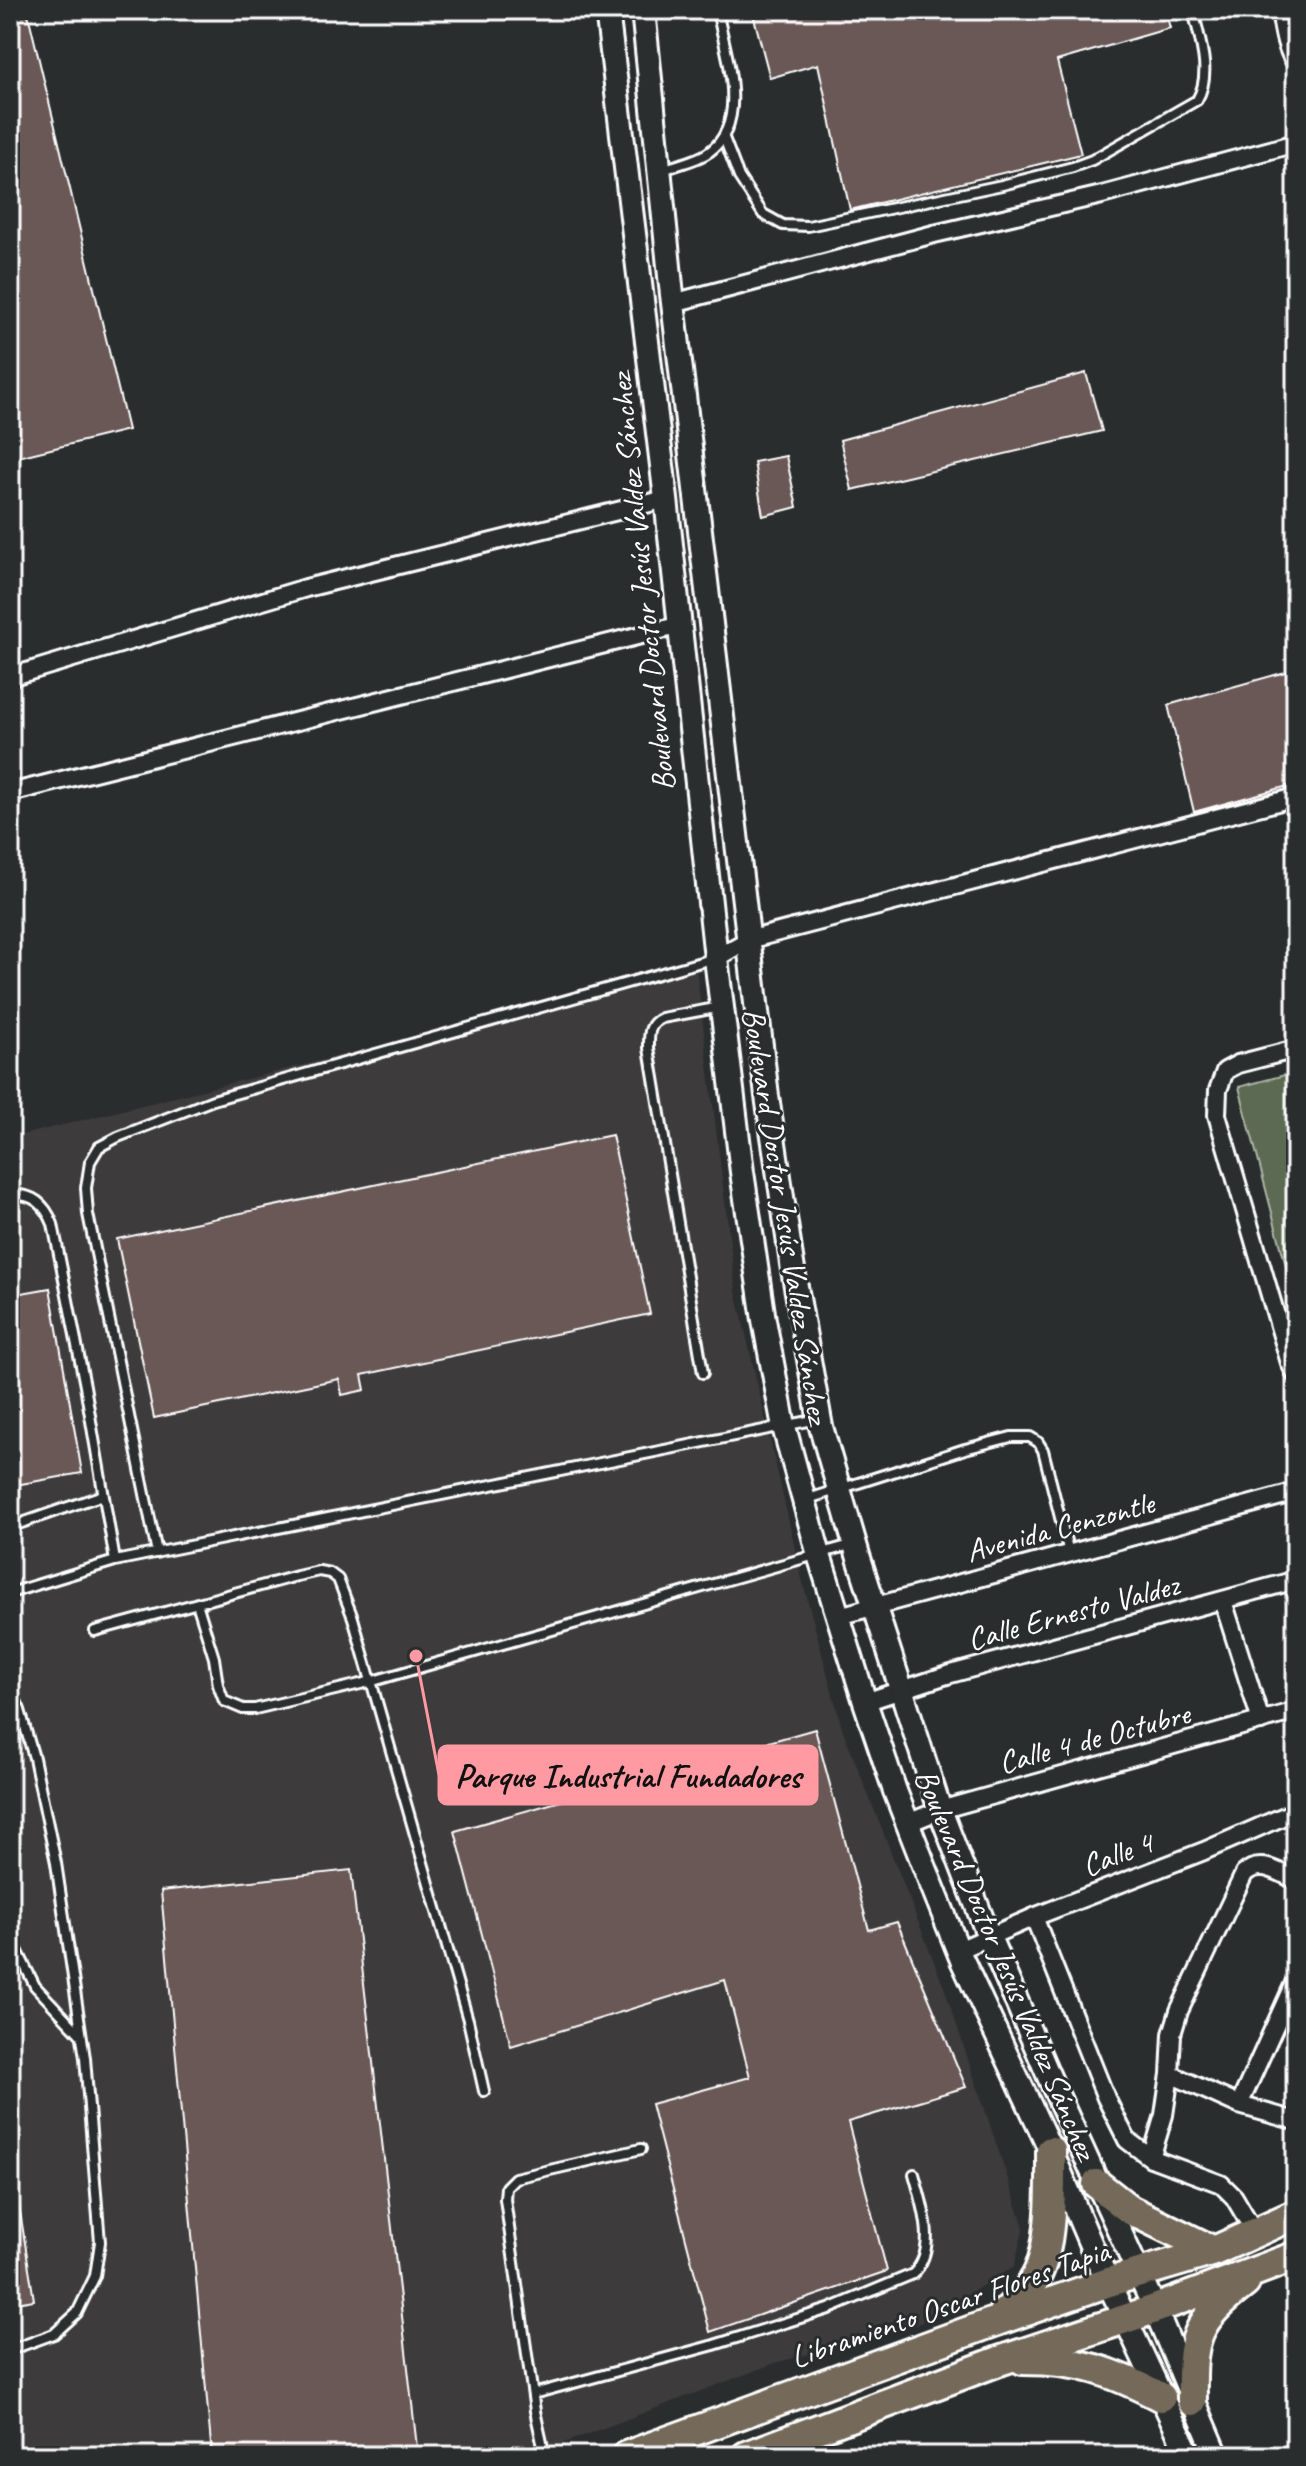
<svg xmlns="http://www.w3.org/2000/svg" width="1306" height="2466" font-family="Caveat,sans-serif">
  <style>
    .built { fill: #3d3a3a }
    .green { fill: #5d6b52; stroke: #aeb5a8; stroke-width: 2 }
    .building { fill: #6a5856; stroke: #fff; stroke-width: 2 }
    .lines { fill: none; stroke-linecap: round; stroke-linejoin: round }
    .lane-casing { stroke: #fff; stroke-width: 14 }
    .street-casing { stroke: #fff; stroke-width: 22 }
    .secondary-casing { stroke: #fff; stroke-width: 28 }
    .highway-casing { stroke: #fff; stroke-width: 34 }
    .lane { stroke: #2a2d2e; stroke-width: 8 }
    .street { stroke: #2a2d2e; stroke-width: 16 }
    .secondary { stroke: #2a2d2e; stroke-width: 22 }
    .highway { stroke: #746a5a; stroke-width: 28 }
    .labels { text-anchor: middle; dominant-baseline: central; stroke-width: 6; stroke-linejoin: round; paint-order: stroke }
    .street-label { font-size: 32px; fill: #fff; stroke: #2a2d2e }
    .leader { fill: none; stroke: #ff9aa2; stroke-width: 3 }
    .callout-dot { fill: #ff9aa2; stroke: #2a2d2e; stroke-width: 3 }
    .callout { fill: #ff9aa2; stroke: #ff9aa2; stroke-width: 3 }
    .callout-label { font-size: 34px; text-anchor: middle; font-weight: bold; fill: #111 }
  </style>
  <rect width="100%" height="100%" fill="#2a2d2e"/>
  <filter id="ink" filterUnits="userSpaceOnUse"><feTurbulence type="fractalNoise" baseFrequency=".0125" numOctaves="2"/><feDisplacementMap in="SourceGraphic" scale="16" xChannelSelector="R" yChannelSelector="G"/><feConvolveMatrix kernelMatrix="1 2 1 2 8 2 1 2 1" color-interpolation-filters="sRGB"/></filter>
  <g filter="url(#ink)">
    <path class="built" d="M 696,967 L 736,1291 L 803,1583 L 842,1728 L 944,1987 L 1024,2227 L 1014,2267 L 917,2325 L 775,2363 L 530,2456 L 10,2456 L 10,1138 Z"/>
    <path class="green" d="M 1296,1072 L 1296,1304 L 1239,1087 Z"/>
    <path class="building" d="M 10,10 L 27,10 L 128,430 L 10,459 Z
      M 752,10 L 1165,10 L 1170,28 L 1057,61 L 1081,154 L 850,210 L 818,64 L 770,78 Z
      M 1086,373 L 1102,431 L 852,490 L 840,440 Z
      M 786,456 L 797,507 L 763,516 L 754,462 Z
      M 1296,669 L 1296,751 L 1289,753 L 1295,784 L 1194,812 L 1168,705 Z
      M 612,1135 L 650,1314 L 362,1375 L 365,1390 L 342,1395 L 339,1379 L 154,1418 L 117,1239 Z
      M 50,1288 L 82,1473 L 10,1486 L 10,1295 Z
      M 815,1729 L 869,1930 L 897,1922 L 966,2087 L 848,2122 L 887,2271 L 710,2332 L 651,2104 L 750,2077 L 725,1980 L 511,2046 L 455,1831 Z
      M 351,1870 L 418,2456 L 212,2456 L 161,1891 Z
      M 10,2205 L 19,2205 L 34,2300 L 10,2304 Z"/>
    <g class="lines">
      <defs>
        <path id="lane" d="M 724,138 L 739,177 L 763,214 L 783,225 L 808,226 L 1002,185 L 1073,167 L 1092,160 L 1197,100 C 1213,73 1199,38 1193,10
          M 663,170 C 677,164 697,161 709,152 C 751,122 725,52 717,10
          M 10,1195 C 33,1193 45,1204 53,1224 L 85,1386 L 115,1561
          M 703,1373 L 649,1048 C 649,1034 648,1024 662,1018 L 721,1007
          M 805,1500 L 965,1449 L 1011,1437 L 1030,1437 L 1038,1442 L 1043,1450 L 1069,1553
          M 10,1527 L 103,1495
          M 157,1553 L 88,1214 L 86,1188 L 90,1162 L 99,1147 L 118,1137 L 213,1100 L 715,958
          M 10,1593 L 115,1561 L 818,1419
          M 197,1603 L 214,1658 L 218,1685 L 224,1701 L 243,1709 L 255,1709 L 373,1681 L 854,1544
          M 95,1631 L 297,1576 L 319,1571 L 330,1573 L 338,1579 L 353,1618 L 468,2020 L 484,2091
          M 10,1688 L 20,1710 L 34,1758 L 56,1863 L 85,2058 L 100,2242 L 95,2276 L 77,2313 L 54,2334 L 10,2350
          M 10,1936 L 35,1986 L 81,2035
          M 533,2394 L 714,2345 L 829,2309 L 913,2274 C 939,2248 922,2204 914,2174
          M 545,2456 L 535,2411 L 505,2199 L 506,2187 L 515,2178 L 641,2149"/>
        <path id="street" d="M 1280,10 C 1283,27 1285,49 1296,63
          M 673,303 L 934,234 L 1102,195 L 1296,143
          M 10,677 L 306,588 L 666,499
          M 10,793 L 681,625
          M 716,958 L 748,940 L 1296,797
          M 1296,1049 L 1238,1064 L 1225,1071 L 1218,1090 L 1217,1115 L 1290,1363 L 1296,1375
          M 1223,1601 L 1261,1721
          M 839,1616 L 1296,1492
          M 865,1702 L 947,1675 L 1296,1580
          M 908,1823 L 940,1810 L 1296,1711
          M 1034,1917 L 1106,2098 L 1127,2140 L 1151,2158 L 1221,2184 L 1234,2197 L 1254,2231
          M 959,1950 L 1034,1917 L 1204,1851 L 1296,1811
          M 1170,2074 L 1239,2105 L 1296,2121
          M 1239,2105 L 1296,1979
          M 1151,2158 L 1164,2115 L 1170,2074 L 1172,2034 L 1179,2011 L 1244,1874 C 1260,1858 1279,1873 1296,1880"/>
        <path id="secondary" d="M 607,10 L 666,499 L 716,958 L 742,1172 L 764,1320 L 784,1427 L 819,1555 L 865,1702 L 895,1791 L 925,1868 L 962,1960 L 1051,2151 L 1091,2245 L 1189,2456
          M 643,10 L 671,286 L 767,1096 L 792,1264 L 821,1427 L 858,1555 L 940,1810 L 989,1937 L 1050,2079 L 1155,2309 L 1217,2456"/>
        <path id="highway" d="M 1097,2184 L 1130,2210 L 1214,2251
          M 1002,2315 C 1015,2303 1028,2292 1036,2277 C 1053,2245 1051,2186 1051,2151
          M 1023,2360 C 1080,2360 1111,2371 1161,2397
          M 1192,2401 C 1191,2338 1194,2322 1245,2283
          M 626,2456 L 994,2322 L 1109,2282 L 1214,2251 L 1296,2214
          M 746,2456 L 999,2361 L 1155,2309 L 1296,2256"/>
      </defs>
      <use href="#lane" class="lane-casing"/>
      <use href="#street" class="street-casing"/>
      <use href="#secondary" class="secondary-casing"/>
      <use href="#highway" class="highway-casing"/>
      <use href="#lane" class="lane"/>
      <use href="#street" class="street"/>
      <use href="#secondary" class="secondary"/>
      <use href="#highway" class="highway"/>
    </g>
  </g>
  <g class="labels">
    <g class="street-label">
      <text transform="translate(642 582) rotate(-96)">Boulevard Doctor Jesús Valdez Sánchez</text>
      <text transform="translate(786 1216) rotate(81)">Boulevard Doctor Jesús Valdez Sánchez</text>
      <text transform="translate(1060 1527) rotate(-15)">Avenida Cenzontle</text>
      <text transform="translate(1073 1612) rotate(-15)">Calle Ernesto Valdez</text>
      <text transform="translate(1094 1738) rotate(-15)">Calle 4 de Octubre</text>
      <text transform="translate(1117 1854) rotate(-21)">Calle 4</text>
      <text transform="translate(1006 1964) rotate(67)">Boulevard Doctor Jesús Valdez Sánchez</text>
      <text transform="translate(950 2304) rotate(-19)">Libramiento Oscar Flores Tapia</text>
    </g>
  </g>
  <path class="leader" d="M416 1656L439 1775"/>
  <circle class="callout-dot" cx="416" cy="1656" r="8"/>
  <rect class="callout" x="439" y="1746" width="378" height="58" rx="8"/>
  <g class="callout-label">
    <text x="628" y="1787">Parque Industrial Fundadores</text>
  </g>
  <rect width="1306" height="2466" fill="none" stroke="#2a2d2e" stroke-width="40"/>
  <rect x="20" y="20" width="1266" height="2426" fill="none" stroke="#fff" stroke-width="3" filter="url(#ink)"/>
</svg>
